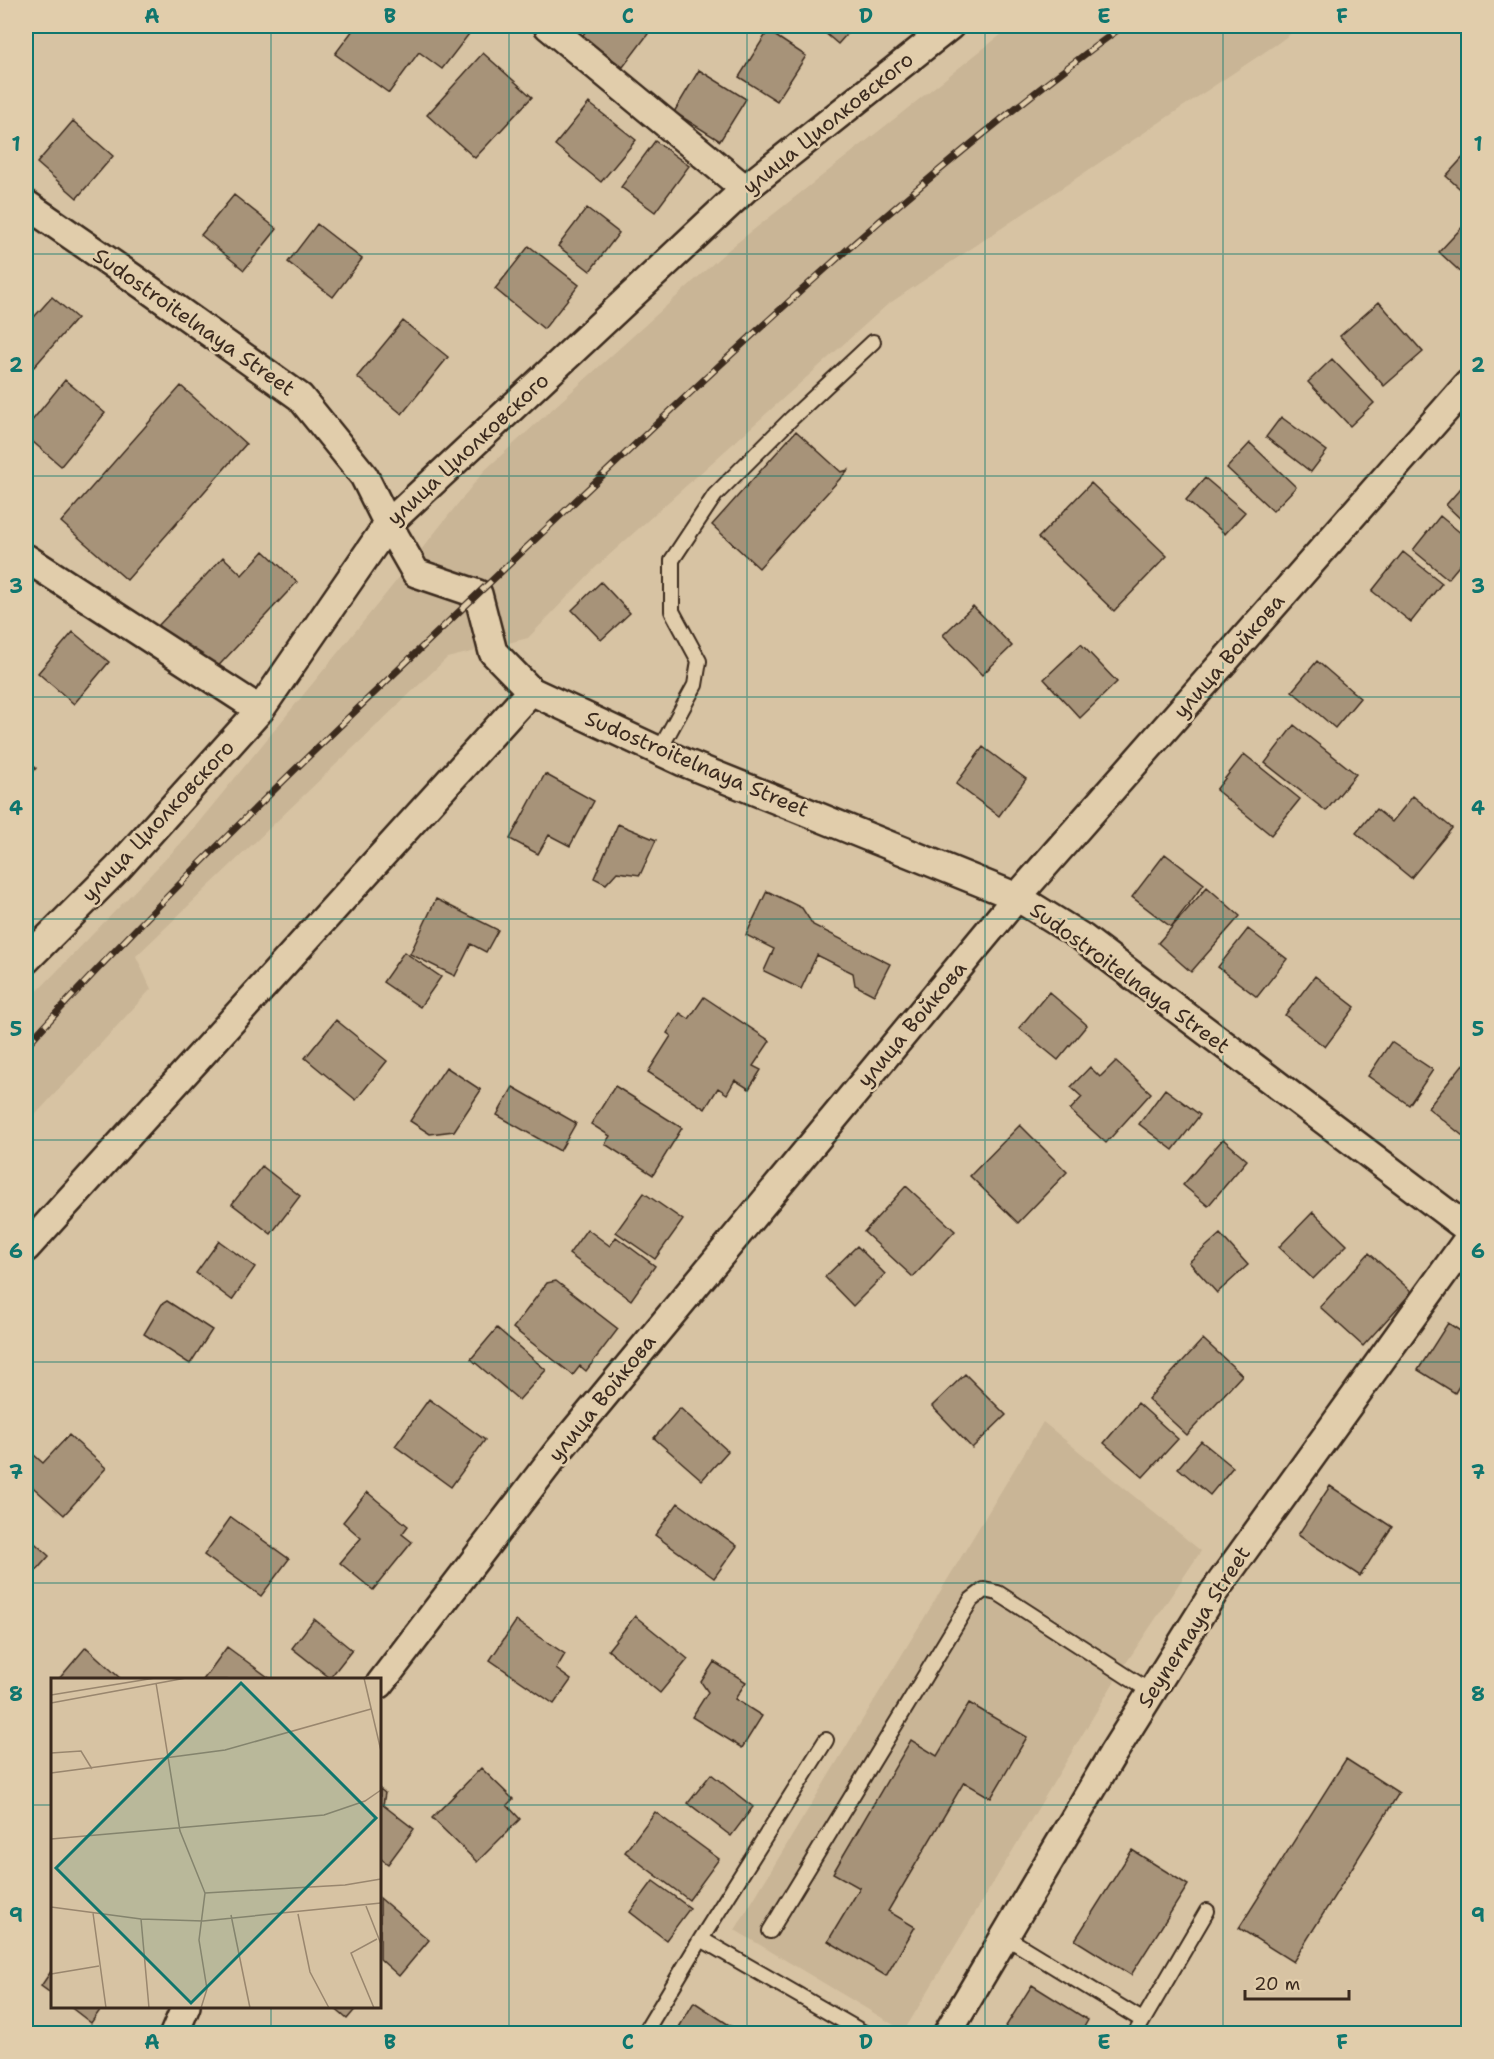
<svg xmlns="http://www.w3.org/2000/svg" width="1494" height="2059" font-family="'Shantell Sans',sans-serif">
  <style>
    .built { fill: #c9b596 }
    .building { fill: #a79379; stroke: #3b2a1e; stroke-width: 1.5 }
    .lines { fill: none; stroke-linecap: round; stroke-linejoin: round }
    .service-casing { stroke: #3b2a1e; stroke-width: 18 }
    .minor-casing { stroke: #3b2a1e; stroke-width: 32 }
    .service { stroke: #e1cdab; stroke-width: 14 }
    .minor { stroke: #e1cdab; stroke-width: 27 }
    .rail-casing { stroke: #3b2a1e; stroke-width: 7 }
    .rail { stroke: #e1cdab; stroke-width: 4.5; stroke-dasharray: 14; stroke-linecap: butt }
    .grid { fill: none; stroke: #0f766e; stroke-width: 1.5; stroke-opacity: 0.55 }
    .labels { text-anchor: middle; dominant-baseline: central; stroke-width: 5; stroke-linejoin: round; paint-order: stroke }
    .street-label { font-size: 21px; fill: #3b2a1e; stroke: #e1cdab }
    .inset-road { fill: none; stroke: #99866e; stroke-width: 1.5 }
    .view { fill: #0f766e; fill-opacity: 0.15; stroke: #0f766e; stroke-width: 3 }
    .inset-edge { fill: none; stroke: #3b2a1e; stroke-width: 3 }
    .neatline { fill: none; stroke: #0f766e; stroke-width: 2 }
    .grid-label { font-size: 20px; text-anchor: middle; font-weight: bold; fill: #0f766e }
  </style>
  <rect width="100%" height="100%" fill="#d7c3a3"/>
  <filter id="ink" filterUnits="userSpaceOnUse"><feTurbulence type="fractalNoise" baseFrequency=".0167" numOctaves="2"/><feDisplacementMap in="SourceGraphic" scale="12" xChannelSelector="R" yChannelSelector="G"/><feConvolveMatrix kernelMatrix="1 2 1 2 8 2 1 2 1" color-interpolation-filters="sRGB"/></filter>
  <g filter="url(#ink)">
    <path class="built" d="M 1012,26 L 1301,26 L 1278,43 L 887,305 L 597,566 L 528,638 L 447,658 L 136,956 L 151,989 L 26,1125 L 26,1003 L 185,839 L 381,600 L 484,471 L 728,250 Z
      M 1043,1422 L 1201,1551 L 1120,1672 L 904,2031 L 735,1930 Z"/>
    <path class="building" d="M 356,26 L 475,26 L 442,69 L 419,52 L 389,93 L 335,54 Z
      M 590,26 L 636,26 L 648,34 L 623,67 L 582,36 Z
      M 817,26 L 854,26 L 838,44 Z
      M 768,31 L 806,56 L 777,101 L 739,77 Z
      M 483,53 L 532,97 L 475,158 L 427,115 Z
      M 699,70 L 746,99 L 720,141 L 674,112 Z
      M 589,103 L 636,140 L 601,182 L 555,145 Z
      M 73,121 L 113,156 L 77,198 L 37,163 Z
      M 655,141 L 689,166 L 655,212 L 621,187 Z
      M 1468,152 L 1468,196 L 1446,176 Z
      M 234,195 L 277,229 L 244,270 L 201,235 Z
      M 587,208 L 619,233 L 590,271 L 558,246 Z
      M 1468,221 L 1468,279 L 1439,252 Z
      M 317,224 L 362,259 L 333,297 L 288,262 Z
      M 529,246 L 579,285 L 544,329 L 495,289 Z
      M 52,297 L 77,318 L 34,367 L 26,360 L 26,326 Z
      M 1379,302 L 1423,352 L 1384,386 L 1340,336 Z
      M 403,321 L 448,357 L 402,414 L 357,377 Z
      M 1332,359 L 1374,403 L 1350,426 L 1308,382 Z
      M 65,380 L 105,413 L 61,466 L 26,436 L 26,428 Z
      M 181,386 L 246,444 L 127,580 L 61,522 Z
      M 1281,417 L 1327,451 L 1311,472 L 1266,437 Z
      M 796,431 L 841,472 L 848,470 L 759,568 L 712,525 Z
      M 1250,443 L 1296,487 L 1273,511 L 1227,468 Z
      M 1205,478 L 1245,512 L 1225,534 L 1186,500 Z
      M 1468,480 L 1468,526 L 1446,505 Z
      M 1091,483 L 1167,556 L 1114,611 L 1038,538 Z
      M 1440,516 L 1468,539 L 1468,555 L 1448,579 L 1413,550 Z
      M 264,551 L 297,582 L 209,676 L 157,627 L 223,557 L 242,575 Z
      M 1403,552 L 1442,583 L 1411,622 L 1372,591 Z
      M 601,582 L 630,613 L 601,640 L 572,610 Z
      M 973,606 L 1012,646 L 982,675 L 943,635 Z
      M 73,632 L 109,662 L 74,704 L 38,673 Z
      M 1081,644 L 1117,682 L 1080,718 L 1044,679 Z
      M 1317,661 L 1360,698 L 1335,728 L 1292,691 Z
      M 1294,725 L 1356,774 L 1326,811 L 1265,763 Z
      M 983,747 L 1026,779 L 999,816 L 956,784 Z
      M 1244,754 L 1300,799 L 1271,835 L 1216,790 Z
      M 26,759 L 36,768 L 26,781 Z
      M 545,774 L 594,801 L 570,846 L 549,835 L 538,854 L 510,839 Z
      M 1413,796 L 1452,828 L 1411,878 L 1356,833 L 1376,809 L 1392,822 Z
      M 618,824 L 656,840 L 640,875 L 617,872 L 606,884 L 594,878 Z
      M 1165,854 L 1204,884 L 1171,927 L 1132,897 Z
      M 1207,887 L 1240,916 L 1191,972 L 1158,943 Z
      M 767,891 L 802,908 L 813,925 L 890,964 L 874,995 L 855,985 L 853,973 L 817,955 L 801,989 L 764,971 L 774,949 L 746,935 Z
      M 436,899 L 498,930 L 486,952 L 471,944 L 455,976 L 410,954 Z
      M 1248,929 L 1287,959 L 1257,997 L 1218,967 Z
      M 404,952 L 441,977 L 420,1007 L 383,982 Z
      M 1315,976 L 1355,1007 L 1325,1047 L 1285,1015 Z
      M 1049,992 L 1087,1025 L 1058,1060 L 1019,1028 Z
      M 704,997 L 770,1041 L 753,1066 L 761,1070 L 749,1089 L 735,1080 L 727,1094 L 718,1088 L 705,1109 L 648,1072 L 671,1036 L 667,1033 L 680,1013 L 689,1019 Z
      M 336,1020 L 387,1061 L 356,1100 L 305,1058 Z
      M 1391,1042 L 1433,1070 L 1409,1105 L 1368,1076 Z
      M 1116,1061 L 1151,1093 L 1106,1143 L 1070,1110 L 1082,1097 L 1071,1087 L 1090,1067 L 1100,1077 Z
      M 1463,1064 L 1468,1069 L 1468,1140 L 1428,1108 Z
      M 446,1067 L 481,1090 L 454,1131 L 430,1134 L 410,1121 Z
      M 615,1086 L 682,1128 L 653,1175 L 605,1144 L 610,1136 L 591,1124 Z
      M 513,1087 L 576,1123 L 560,1151 L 497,1115 Z
      M 1165,1089 L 1200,1115 L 1173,1150 L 1139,1124 Z
      M 1020,1125 L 1067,1172 L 1018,1223 L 970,1176 Z
      M 1223,1139 L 1247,1160 L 1208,1206 L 1183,1185 Z
      M 262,1166 L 300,1196 L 271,1234 L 232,1204 Z
      M 906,1186 L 955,1231 L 913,1277 L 864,1232 Z
      M 644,1193 L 683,1220 L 655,1259 L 616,1232 Z
      M 1313,1212 L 1347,1245 L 1313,1279 L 1279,1247 Z
      M 587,1229 L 610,1246 L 616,1237 L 655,1266 L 631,1300 L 569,1254 Z
      M 1220,1234 L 1248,1265 L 1217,1293 L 1189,1262 Z
      M 219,1241 L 255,1267 L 232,1300 L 196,1273 Z
      M 857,1246 L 885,1274 L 853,1306 L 825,1277 Z
      M 1369,1253 L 1412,1292 L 1363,1346 L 1320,1307 Z
      M 556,1281 L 618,1329 L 586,1371 L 580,1366 L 573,1375 L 513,1328 L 547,1283 Z
      M 167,1301 L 212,1330 L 190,1364 L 144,1334 L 162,1304 Z
      M 1448,1323 L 1468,1336 L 1468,1371 L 1455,1393 L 1418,1370 Z
      M 497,1328 L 546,1370 L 519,1400 L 471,1359 Z
      M 1203,1339 L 1242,1375 L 1187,1435 L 1148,1399 Z
      M 965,1374 L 1006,1415 L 972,1448 L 932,1406 Z
      M 429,1399 L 485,1440 L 451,1487 L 395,1446 Z
      M 1138,1403 L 1178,1439 L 1143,1477 L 1104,1443 Z
      M 680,1408 L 728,1451 L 702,1480 L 654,1438 Z
      M 69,1435 L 106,1468 L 64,1515 L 26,1481 L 26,1448 L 43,1463 Z
      M 1201,1441 L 1233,1467 L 1210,1495 L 1178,1468 Z
      M 1330,1486 L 1392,1527 L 1360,1576 L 1298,1535 Z
      M 367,1492 L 408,1526 L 402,1534 L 412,1542 L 373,1590 L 340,1563 L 361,1538 L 343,1522 Z
      M 678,1503 L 737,1546 L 714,1578 L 655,1535 Z
      M 231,1517 L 289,1559 L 261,1596 L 204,1555 Z
      M 26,1535 L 49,1556 L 26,1582 Z
      M 635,1616 L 688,1659 L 660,1693 L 608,1650 Z
      M 314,1619 L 352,1650 L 330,1678 L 292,1648 Z
      M 516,1621 L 565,1654 L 556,1669 L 571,1680 L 554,1704 L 490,1660 Z
      M 86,1647 L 122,1680 L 58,1680 Z
      M 227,1647 L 272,1680 L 203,1680 Z
      M 714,1662 L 746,1682 L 735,1699 L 762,1716 L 742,1748 L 692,1717 L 708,1692 L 701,1682 Z
      M 969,1703 L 1027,1737 L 991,1798 L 964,1782 L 888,1911 L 915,1927 L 886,1976 L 828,1941 L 860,1888 L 833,1873 L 911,1740 L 937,1756 Z
      M 1346,1759 L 1399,1793 L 1293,1962 L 1239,1928 Z
      M 481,1768 L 513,1799 L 507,1805 L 520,1819 L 477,1862 L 432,1818 Z
      M 711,1774 L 753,1807 L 731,1836 L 688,1803 Z
      M 380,1789 L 385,1793 L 383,1805 L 414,1829 L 388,1864 L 380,1858 Z
      M 655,1812 L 719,1859 L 689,1900 L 625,1852 Z
      M 1132,1850 L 1188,1885 L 1131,1975 L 1075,1940 Z
      M 653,1881 L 690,1908 L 666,1940 L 630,1912 Z
      M 380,1898 L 429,1940 L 399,1976 L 380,1959 Z
      M 52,1970 L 52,1994 L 41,1986 Z
      M 1032,1985 L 1088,2020 L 1080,2034 L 1001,2034 Z
      M 694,2002 L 743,2034 L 675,2034 Z
      M 69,2006 L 103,2006 L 91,2023 Z
      M 332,2006 L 358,2006 L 347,2019 Z"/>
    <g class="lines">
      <defs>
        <path id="service" d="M 659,751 L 695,685 L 699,661 L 672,611 L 672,560 L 715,495 L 792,418 L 873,342
          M 770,1931 L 971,1600 L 984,1590 L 998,1593 L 1151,1692
          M 1004,1936 L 1142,2020
          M 701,1939 L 866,2034
          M 644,2034 L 701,1939 L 826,1740
          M 1135,2034 L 1207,1911"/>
        <path id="minor" d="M 548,26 L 745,189
          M 26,204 L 133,278 L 300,397 L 364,476 L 388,524 L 416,573 L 478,594 L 493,652 L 531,691 L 683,762 L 1017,897 L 1083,938 L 1468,1229
          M 26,558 L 260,710
          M 26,960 L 118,868 L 260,710 L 388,524 L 745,189 L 950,26
          M 26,1248 L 531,691
          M 380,1684 L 559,1450 L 1017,897 L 1468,384
          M 174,2034 L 186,2006
          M 947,2034 L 1112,1755 L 1214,1592 L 1468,1239"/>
      </defs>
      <use href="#service" class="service-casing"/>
      <use href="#minor" class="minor-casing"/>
      <use href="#service" class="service"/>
      <use href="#minor" class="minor"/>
      <defs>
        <path id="rail" d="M 26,1046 C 190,866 367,699 544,531 C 730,354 916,177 1123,26"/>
      </defs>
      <use href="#rail" class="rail-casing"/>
      <use href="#rail" class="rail"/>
    </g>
  </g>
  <path class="grid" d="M 271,26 L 271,1680M 509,26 L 509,2034M 747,26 L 747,2034M 985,26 L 985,2034M 1223,26 L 1223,2034M 26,254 L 1468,254M 26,476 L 1468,476M 26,697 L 1468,697M 26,919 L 1468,919M 26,1140 L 1468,1140M 26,1362 L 1468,1362M 26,1583 L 1468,1583M 26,1805 L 52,1805M 380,1805 L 1468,1805M 271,2006 L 271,2034"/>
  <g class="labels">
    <g class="street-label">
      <text transform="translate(828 123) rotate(-39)">улица Циолковского</text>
      <text transform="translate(194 322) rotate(35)">Sudostroitelnaya Street</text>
      <text transform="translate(468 449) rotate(-43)">улица Циолковского</text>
      <text transform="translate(1229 656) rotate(-49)">улица Войкова</text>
      <text transform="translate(697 764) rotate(23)">Sudostroitelnaya Street</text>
      <text transform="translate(158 821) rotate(-47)">улица Циолковского</text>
      <text transform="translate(1130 978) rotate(36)">Sudostroitelnaya Street</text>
      <text transform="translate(912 1024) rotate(-50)">улица Войкова</text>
      <text transform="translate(602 1398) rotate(-51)">улица Войкова</text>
      <text transform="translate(1194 1627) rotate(-57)">Seynernaya Street</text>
    </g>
  </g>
  <g transform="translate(51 1678)">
    <rect width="330" height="330" fill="#d7c3a3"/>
    <path class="inset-road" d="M 313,0 L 330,73M 105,5 L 129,153 L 154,215 L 148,262 L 156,311 L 150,330M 0,17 L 104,0M 0,25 L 135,0M 0,75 L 30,73 L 41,91M 0,95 L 174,72 L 320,31M 0,161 L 273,137 L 314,123 L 330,112M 154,215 L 294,207 L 330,201M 315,228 L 330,266M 0,229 L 90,241 L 152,243 L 330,225M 42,235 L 55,330M 247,236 L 259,294 L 278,330M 180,237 L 199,330M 90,241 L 98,330M 0,296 L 48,288M 323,330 L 300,275 L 326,261"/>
    <path class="view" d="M 190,5 L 325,140 L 140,325 L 5,190 Z"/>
    <rect width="330" height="330" class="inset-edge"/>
  </g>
  <rect width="1494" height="2059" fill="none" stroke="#e1cdab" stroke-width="66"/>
  <path d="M1245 1990v9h104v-9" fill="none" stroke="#3b2a1e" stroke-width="3"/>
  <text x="1254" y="1990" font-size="18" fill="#3b2a1e" stroke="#e1cdab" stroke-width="4.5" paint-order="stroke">20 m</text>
  <rect x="33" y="33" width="1428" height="1993" class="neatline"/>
  <g class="grid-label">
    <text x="152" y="23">A</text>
    <text x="390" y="23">B</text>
    <text x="628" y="23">C</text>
    <text x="866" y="23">D</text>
    <text x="1104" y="23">E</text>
    <text x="1342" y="23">F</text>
    <text x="16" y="151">1</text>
    <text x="1478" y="151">1</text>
    <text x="16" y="372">2</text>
    <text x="1478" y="372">2</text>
    <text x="16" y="593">3</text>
    <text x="1478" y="593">3</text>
    <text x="16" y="815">4</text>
    <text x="1478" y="815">4</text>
    <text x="16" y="1036">5</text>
    <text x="1478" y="1036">5</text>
    <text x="16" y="1258">6</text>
    <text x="1478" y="1258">6</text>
    <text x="16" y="1479">7</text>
    <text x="1478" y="1479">7</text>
    <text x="16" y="1701">8</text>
    <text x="1478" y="1701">8</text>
    <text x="16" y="1922">9</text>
    <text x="1478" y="1922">9</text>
    <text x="152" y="2049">A</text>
    <text x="390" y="2049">B</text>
    <text x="628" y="2049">C</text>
    <text x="866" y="2049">D</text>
    <text x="1104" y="2049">E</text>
    <text x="1342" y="2049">F</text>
  </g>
</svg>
